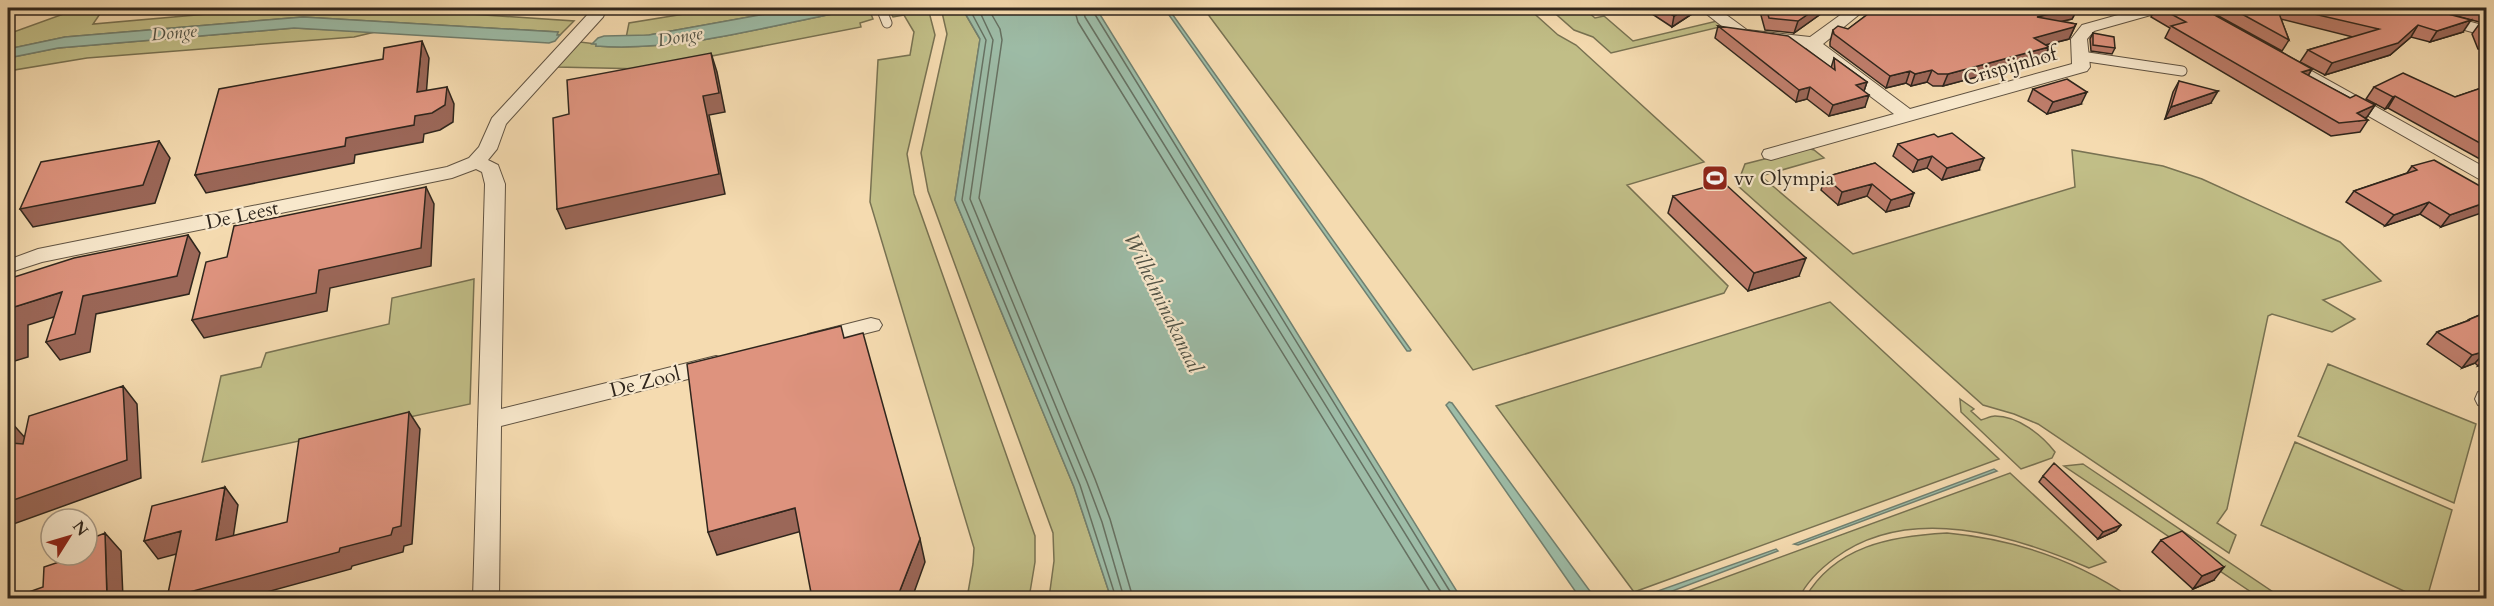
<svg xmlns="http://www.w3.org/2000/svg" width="2494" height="606" font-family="Cardo,serif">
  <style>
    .green { fill: #c1be87; stroke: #787252; stroke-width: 1.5 }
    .water { fill: #9dbca7; stroke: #718070; stroke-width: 1.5 }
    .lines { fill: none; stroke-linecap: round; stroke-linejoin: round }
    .shore { stroke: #667162; stroke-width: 1.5 }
    .lane-casing { stroke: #605342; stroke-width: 11 }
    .street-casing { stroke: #605342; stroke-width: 2 }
    .lane { stroke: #f8e8cc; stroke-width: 9 }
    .street { fill: #f8e8cc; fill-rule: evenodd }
    .wall { fill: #bf7e6c; stroke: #2f261d; stroke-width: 1.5 }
    .shaded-wall { fill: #9b6758; stroke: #2f261d; stroke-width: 1.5 }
    .building { fill: #de937e; stroke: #2f261d; stroke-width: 1.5 }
    .labels { text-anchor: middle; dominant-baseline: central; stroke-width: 4.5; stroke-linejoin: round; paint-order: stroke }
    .far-water-label { font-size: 18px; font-style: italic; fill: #505346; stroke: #f8e8cc }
    .street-label { font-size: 20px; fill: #2f261d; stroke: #f8e8cc }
    .poi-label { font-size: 20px; fill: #2f261d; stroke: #f8e8cc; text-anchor: start }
    .water-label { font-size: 21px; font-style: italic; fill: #505346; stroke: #f8e8cc }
  </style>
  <rect width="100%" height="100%" fill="#f5dbb0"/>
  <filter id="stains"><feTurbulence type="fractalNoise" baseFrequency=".00333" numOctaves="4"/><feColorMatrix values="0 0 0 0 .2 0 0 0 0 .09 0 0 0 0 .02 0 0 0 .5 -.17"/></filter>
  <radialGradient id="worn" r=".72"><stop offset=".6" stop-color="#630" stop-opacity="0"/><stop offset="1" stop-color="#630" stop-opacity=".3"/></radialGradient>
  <path class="green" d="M 80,8 L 104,8 L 93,24 L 277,8 L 380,8 L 574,21 L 560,35 L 556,35 L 558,32 L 303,17 L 65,37 L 8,49 L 8,34 Z
    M 721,8 L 799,8 L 649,35 L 626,38 L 629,23 Z
    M 888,8 L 928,8 L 935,35 L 907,154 L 914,194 L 1035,536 L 1035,562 L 1029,598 L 967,598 L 973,564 L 974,548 L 870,202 L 878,60 L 910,55 L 914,32 L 904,15 L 893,17 Z
    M 941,8 L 962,8 L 980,39 L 955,200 L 1074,487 L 1111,598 L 1049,598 L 1054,561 L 1053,533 L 928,191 L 921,153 L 947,34 Z
    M 1234,8 L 1528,8 L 1558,35 L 1576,45 L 1704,162 L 1627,185 L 1728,286 L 1724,293 L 1473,370 L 1207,13 Z
    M 1549,8 L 1583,8 L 1595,18 L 1604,16 L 1633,41 L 1717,21 L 1724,26 L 1611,53 L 1593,37 L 1574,30 Z
    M 869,9 L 873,19 L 860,23 L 861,27 L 645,69 L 557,67 L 580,42 L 597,44 L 596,46 C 679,52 762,27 843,12 Z
    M 294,28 L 375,32 L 354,37 L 87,58 L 8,71 L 8,58 L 58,48 Z
    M 1807,148 L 1814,150 L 1824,158 L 1761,176 L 1853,254 L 2075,187 L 2072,150 L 2163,166 L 2202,179 L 2340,242 L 2381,281 L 2323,300 L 2355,319 L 2332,332 L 2272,314 L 2268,316 L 2227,509 L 2217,523 L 2236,535 L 2229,553 L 2038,424 L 2014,414 L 1983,405 L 1737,185 L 1745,164 Z
    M 474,279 L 470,404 L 202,462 L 221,376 L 261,367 L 266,353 L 389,324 L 392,298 Z
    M 1830,302 L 1999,459 L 1634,592 L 1496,406 Z
    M 2328,364 L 2476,424 L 2454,503 L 2298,436 Z
    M 1960,399 L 1974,409 L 1971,411 L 1981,420 C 1985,419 1991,416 1995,416 C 2018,416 2042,435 2055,452 L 2052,458 L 2021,469 L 1961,412 Z
    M 2295,442 L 2452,510 L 2427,598 L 2419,598 L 2261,525 Z
    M 2083,464 L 2282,598 L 2260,598 L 2064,466 Z
    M 2010,473 L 2106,562 L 2089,568 C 2013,535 1909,503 1835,558 C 1820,569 1807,581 1799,598 L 1669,598 Z
    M 1947,533 C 2013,539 2076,560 2131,598 L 1805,598 C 1835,546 1891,536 1947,533 Z"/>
  <path class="water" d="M 799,8 L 869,9 L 843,12 C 762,27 679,52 596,46 L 596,44 L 592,44 L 598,38 L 604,36 L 649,35 Z
    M 962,8 L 1096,8 L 1461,598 L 1111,598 L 1074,487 L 955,200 L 980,39 Z
    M 1164,8 L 1168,8 L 1411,350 L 1410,351 L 1407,351 Z
    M 303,17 L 558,32 L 557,35 L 560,35 L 555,41 L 549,43 L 294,28 L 58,48 L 8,58 L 8,49 L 65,37 Z
    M 1449,402 L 1452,403 L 1595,598 L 1580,598 L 1446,405 Z
    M 1994,469 L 1997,471 L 1798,545 L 1794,544 Z
    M 1776,549 L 1778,551 L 1654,598 L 1650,598 L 1652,593 Z"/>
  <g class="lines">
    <path class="shore" d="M 969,8 L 986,40 L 962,200 L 1080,485 L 1116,598
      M 978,8 L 993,40 L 970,199 L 1087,482 L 1102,522 L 1124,598
      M 988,8 L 1000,29 L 1002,40 L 979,198 L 1095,479 L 1110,519 L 1133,598
      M 1074,8 L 1078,22 L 1434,598
      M 1083,8 L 1085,17 L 1445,598
      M 1091,8 L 1454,598"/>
    <defs>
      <path id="lane" d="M 881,8 L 887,23
        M 2081,56 L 2182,71"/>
      <path id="street" d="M 591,8 L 607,8 L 603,17 L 506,124 L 497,149 L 488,160 L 498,165 L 505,184 L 501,409 L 716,356 L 724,359 L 727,364 L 724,369 L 716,372 L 501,426 L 499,598 L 473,598 L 485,184 L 482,172 L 476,169 L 452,178 L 42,262 L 8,273 L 8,260 L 38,249 L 447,167 L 469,158 L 479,147 L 492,118 L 589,13 Z
        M 1699,8 L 1717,8 L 1747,30 L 1810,37 L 1850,8 L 1867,8 L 1823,44 L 1910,109 L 2072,64 L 2071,39 L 2082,25 L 2143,8 L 2167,8 L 2165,11 L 2094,31 L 2087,39 L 2090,67 L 2087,71 L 1771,160 L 1764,158 L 1762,154 L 1764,150 L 1894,114 L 1806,48 L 1737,38 Z
        M 2395,8 L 2419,8 L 2486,26 L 2486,36 L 2397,11 Z
        M 2283,55 L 2486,168 L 2486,181 L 2479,179 L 2277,64 L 2275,60 L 2277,56 Z
        M 871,318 L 879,320 L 882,325 L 879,330 L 816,346 L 808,344 L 805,339 L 808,334 Z
        M 2486,390 L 2486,407 L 2478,405 L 2475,399 L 2478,392 Z"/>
    </defs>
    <use href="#lane" class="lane-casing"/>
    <use href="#street" class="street-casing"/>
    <use href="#lane" class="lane"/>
    <use href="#street" class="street"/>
  </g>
  <path class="wall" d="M 1643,8 L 1698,8 L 1698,10 L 1672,27 Z
    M 1759,8 L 1829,8 L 1794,33 L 1765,30 Z
    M 1876,8 L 2078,8 L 2072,19 L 2062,21 L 2076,24 L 2069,39 L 2046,45 L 2049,47 L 2044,59 L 1943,86 L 1933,86 L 1927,82 L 1911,86 L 1906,83 L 1886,88 L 1830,46 L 1830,42 L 1833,30 L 1848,29 Z
    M 2156,8 L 2202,8 L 2312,69 L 2308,76 L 2350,98 L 2375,105 L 2367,117 L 2365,118 L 2368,120 L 2360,132 L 2331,136 L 2165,38 L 2170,28 L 2151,17 Z
    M 2204,8 L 2277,8 L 2280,17 L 2279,8 L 2425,8 L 2463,32 L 2430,42 L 2411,37 L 2390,55 L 2325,75 L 2300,62 L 2308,50 L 2353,37 L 2281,19 L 2289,40 L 2282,51 Z
    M 2426,8 L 2487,8 L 2487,24 Z
    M 2480,23 L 2487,24 L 2487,50 L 2478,49 L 2472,34 Z
    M 1718,26 L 1831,68 L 1834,58 L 1867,82 L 1864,91 L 1865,107 L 1829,116 L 1807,99 L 1796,102 L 1715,38 Z
    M 2093,33 L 2115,48 L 2112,54 L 2091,51 L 2090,39 Z
    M 2179,81 L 2211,103 L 2165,119 L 2173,92 Z
    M 2487,86 L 2487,163 L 2388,108 L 2385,109 L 2366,99 L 2374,87 L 2455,97 Z
    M 2033,89 L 2081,104 L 2047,114 L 2028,101 Z
    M 1898,144 L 1979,170 L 1942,180 L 1927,168 L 1913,172 L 1893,156 Z
    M 1875,163 L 1909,206 L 1886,212 L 1867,196 L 1838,205 L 1821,190 L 1825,177 Z
    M 2412,166 L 2487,190 L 2441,227 L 2420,214 L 2385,226 L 2346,202 L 2354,191 L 2407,173 Z
    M 1673,196 L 1799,276 L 1748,291 L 1668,213 Z
    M 2487,312 L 2487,363 L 2478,366 L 2475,363 L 2462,368 L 2427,344 L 2437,332 L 2467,321 L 2468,320 Z
    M 2043,476 L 2121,525 L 2116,531 L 2098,539 L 2039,482 Z
    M 2161,540 L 2214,580 L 2193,589 L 2152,552 Z"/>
  <path class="shaded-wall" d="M 129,8 L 197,8 L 179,10 L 178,8 L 132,13 Z
    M 665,8 L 689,8 L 667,12 Z
    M 1687,8 L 1698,8 L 1698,10 L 1672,27 L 1674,16 Z
    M 1817,8 L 1829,8 L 1794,33 L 1798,21 Z
    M 2067,8 L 2078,8 L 2072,19 L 2032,28 L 2037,17 Z
    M 2471,20 L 2463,32 L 2430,42 L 2437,31 Z
    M 2076,24 L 2069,39 L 2029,49 L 2034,38 Z
    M 2418,25 L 2411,37 L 2390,55 L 2325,75 L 2332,63 Z
    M 422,41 L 429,58 L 425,110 L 417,92 Z
    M 2049,47 L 2044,59 L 1943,86 L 1948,74 Z
    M 711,53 L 717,72 L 725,112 L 709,115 L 725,194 L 566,229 L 557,209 L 703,96 Z
    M 2312,69 L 2305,81 L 2302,72 Z
    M 1932,70 L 1927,82 L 1911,86 L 1915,74 Z
    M 1910,71 L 1906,83 L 1886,88 L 1890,76 Z
    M 1867,82 L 1863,94 L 1856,85 Z
    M 447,87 L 454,104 L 453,122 L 440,130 L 424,134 L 423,142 L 355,155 L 354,163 L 206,193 L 195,175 L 346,138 L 415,116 Z
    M 1810,87 L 1807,99 L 1796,102 L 1799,90 Z
    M 2218,91 L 2211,103 L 2165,119 L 2171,107 Z
    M 2087,92 L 2081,104 L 2047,114 L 2053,102 Z
    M 1869,95 L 1865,107 L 1829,116 L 1833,105 Z
    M 2395,96 L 2388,108 L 2385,109 L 2393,97 Z
    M 2375,105 L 2367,117 L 2359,121 L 2357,113 Z
    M 159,141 L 170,158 L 155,203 L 33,227 L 20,209 Z
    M 1932,156 L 1927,168 L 1913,172 L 1918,160 Z
    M 1984,158 L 1979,170 L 1942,180 L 1947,168 Z
    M 1872,184 L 1867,196 L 1838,205 L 1842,192 Z
    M 426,187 L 434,204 L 431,266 L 330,288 L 327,311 L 204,338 L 192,320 L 319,270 Z
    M 1914,193 L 1909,206 L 1886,212 L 1891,200 Z
    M 2429,202 L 2420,214 L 2385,226 L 2394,215 Z
    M 2487,202 L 2487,211 L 2441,227 L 2450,215 Z
    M 188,235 L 200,253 L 189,294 L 96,314 L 90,352 L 60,360 L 46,342 L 83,296 Z
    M 1806,258 L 1799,276 L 1748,291 L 1754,273 Z
    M 62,292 L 76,310 L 28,325 L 28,357 L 8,363 L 8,340 L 14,307 Z
    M 2486,351 L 2475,363 L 2462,368 L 2472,355 Z
    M 2487,356 L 2487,363 L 2478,366 Z
    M 123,386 L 137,404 L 141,478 L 8,526 L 8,502 Z
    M 409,412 L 420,429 L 412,544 L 404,546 L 403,552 L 352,566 L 351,569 L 245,598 L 167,598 L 340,548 Z
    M 11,422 L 27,440 L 27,461 L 11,443 Z
    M 225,487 L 238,505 L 230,558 L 216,540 Z
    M 795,508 L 802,531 L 717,555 L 708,532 Z
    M 2121,525 L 2116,531 L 2098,539 L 2103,532 Z
    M 181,531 L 195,549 L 158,559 L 144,541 Z
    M 105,533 L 121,551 L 123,598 L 107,598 Z
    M 920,539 L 925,562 L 912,598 L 897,598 Z
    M 2224,567 L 2214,580 L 2193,589 L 2202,576 Z"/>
  <path class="building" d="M 1661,8 L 1687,8 L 1674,16 Z
    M 1766,8 L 1817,8 L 1798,21 L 1769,18 Z
    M 1876,8 L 2075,8 L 2037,17 L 2076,24 L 2074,27 L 2034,38 L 2049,47 L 1948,74 L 1938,74 L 1932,70 L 1915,74 L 1910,71 L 1890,76 L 1834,34 L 1833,30 L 1838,26 L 1848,29 Z
    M 2160,8 L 2202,8 L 2312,69 L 2302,72 L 2350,98 L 2356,95 L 2375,105 L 2357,113 L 2368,120 L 2339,123 L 2171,26 L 2186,22 Z
    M 2231,8 L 2277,8 L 2289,40 Z
    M 2288,8 L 2425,8 L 2471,20 L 2437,31 L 2418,25 L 2398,43 L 2332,63 L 2308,50 L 2379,29 Z
    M 2477,8 L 2487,8 L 2487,10 Z
    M 2480,23 L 2487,24 L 2487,37 L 2486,37 Z
    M 1718,26 L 1788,36 L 1835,70 L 1834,58 L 1867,82 L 1856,85 L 1869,95 L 1833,105 L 1810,87 L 1799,90 Z
    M 2093,33 L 2114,37 L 2115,48 L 2093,45 Z
    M 422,41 L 417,92 L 447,87 L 445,105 L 432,113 L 415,116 L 414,125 L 346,138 L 345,146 L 195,175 L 219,89 L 383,59 L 384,48 Z
    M 711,53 L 719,93 L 703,96 L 719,174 L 557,209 L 553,118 L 569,114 L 567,80 Z
    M 2403,73 L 2455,97 L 2487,86 L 2487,147 L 2395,96 L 2393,97 L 2374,87 Z
    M 2067,79 L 2087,92 L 2053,102 L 2033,89 Z
    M 2179,81 L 2218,91 L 2171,107 Z
    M 1952,133 L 1984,158 L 1947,168 L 1932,156 L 1918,160 L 1898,144 L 1934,134 L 1938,137 Z
    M 159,141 L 143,185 L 20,209 L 41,162 Z
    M 2434,160 L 2487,190 L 2487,202 L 2450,215 L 2429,202 L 2394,215 L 2354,191 L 2417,170 L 2412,166 Z
    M 1875,163 L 1914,193 L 1891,200 L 1872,184 L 1842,192 L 1825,177 Z
    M 1723,182 L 1806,258 L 1754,273 L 1673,196 Z
    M 426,187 L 421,248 L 319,270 L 316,293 L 192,320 L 206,262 L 227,257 L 234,226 Z
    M 188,235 L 177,276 L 83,296 L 75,334 L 46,342 L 62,292 L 14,307 L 13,338 L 8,340 L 8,279 L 74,258 Z
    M 2487,312 L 2487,351 L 2486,351 L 2472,355 L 2437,332 L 2470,320 L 2468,320 Z
    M 841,326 L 844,338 L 863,333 L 920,539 L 897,598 L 812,598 L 795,508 L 708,532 L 687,364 Z
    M 123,386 L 127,460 L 8,502 L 8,423 L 11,422 L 11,443 L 23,444 L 29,416 Z
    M 409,412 L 401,526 L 393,528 L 391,535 L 340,548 L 339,552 L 167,598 L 181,531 L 144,541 L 152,506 L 225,487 L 216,540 L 287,522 L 299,439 Z
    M 2054,463 L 2121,525 L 2103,532 L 2043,476 Z
    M 2182,531 L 2224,567 L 2202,576 L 2161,540 Z
    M 105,533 L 107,598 L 12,598 L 43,587 L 44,567 L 65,560 L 65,555 L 87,555 L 87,540 Z"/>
  <defs>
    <symbol id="stadium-square" viewBox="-11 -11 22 22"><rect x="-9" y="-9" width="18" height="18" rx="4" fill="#8f2418" stroke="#f8e8cc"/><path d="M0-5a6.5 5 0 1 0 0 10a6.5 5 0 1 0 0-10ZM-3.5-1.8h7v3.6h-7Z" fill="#fff"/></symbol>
  </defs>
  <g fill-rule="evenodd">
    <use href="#stadium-square" x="1700" y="163" width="30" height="30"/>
  </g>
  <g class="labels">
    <g class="far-water-label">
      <text transform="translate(174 33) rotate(-5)">Donge</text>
      <text transform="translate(680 37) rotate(-10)">Donge</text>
    </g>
    <g class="street-label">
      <text transform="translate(2010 66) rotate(-16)">Crispijnhof</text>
      <text transform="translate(242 215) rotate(-12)">De Leest</text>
      <text transform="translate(645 382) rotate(-14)">De Zool</text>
    </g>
    <g class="poi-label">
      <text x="1734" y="178">vv Olympia</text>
    </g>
    <g class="water-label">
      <text transform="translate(1163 303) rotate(64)">Wilhelminakanaal</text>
    </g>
  </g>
  <rect width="2494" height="606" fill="none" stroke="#f5dbb0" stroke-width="30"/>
  <rect x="9" y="9" width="2476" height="588" fill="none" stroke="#2f261d" stroke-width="3"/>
  <rect x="15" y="15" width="2464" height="576" fill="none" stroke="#2f261d" stroke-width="1.5"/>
  <g transform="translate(69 537) rotate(53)"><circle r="28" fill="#f8e8cc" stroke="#a89a86" stroke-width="1.5"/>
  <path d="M0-4.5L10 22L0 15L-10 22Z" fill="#8f2418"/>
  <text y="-9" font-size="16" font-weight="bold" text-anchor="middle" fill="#2f261d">N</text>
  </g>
  <rect width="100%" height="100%" filter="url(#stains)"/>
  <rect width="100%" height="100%" fill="url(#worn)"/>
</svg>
